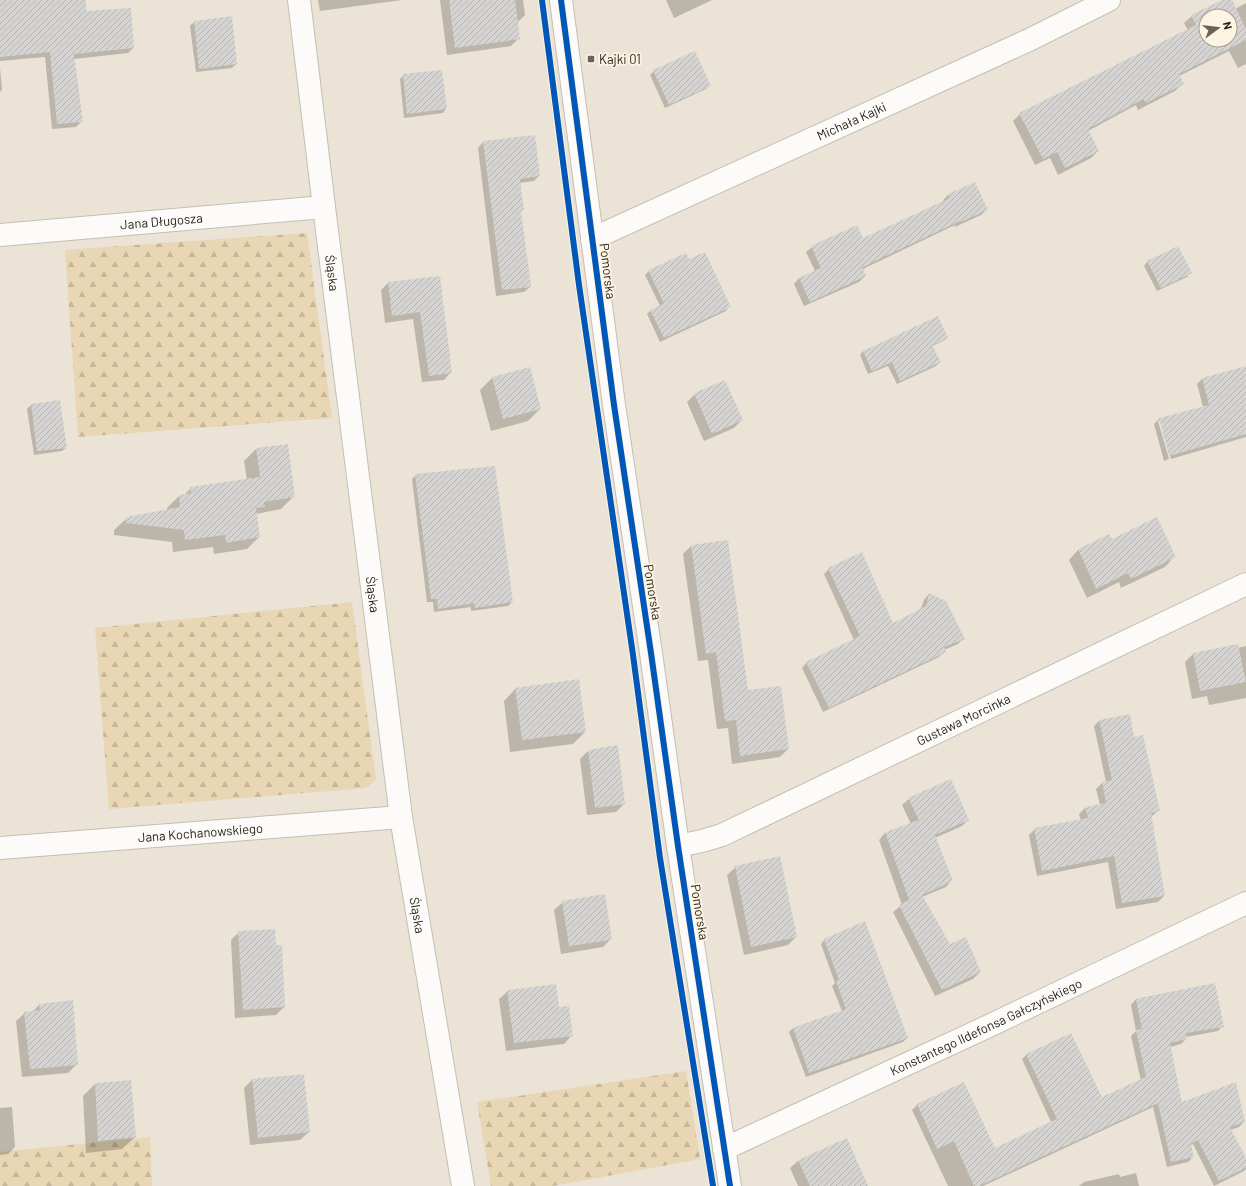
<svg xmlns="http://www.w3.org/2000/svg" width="1246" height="1186" font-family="Barlow,sans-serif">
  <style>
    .forest { fill: url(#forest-firs) }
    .shadow { fill: #0003; fill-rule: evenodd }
    .building { fill: url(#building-hatch); fill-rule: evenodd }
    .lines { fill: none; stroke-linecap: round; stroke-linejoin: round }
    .street-casing { stroke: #c5beb3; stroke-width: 24 }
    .street { stroke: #fcfbf9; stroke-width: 22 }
    .cycleway-casing { stroke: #fdf4e4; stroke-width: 8 }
    .cycleway { stroke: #0057b8; stroke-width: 6 }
    .poi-dot { fill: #6a6458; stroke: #fdf4e4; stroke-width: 1.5 }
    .labels { text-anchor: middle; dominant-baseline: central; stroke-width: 3.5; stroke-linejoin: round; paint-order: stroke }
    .poi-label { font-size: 13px; fill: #241f15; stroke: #fdf4e4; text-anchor: start }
    .street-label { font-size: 13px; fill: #241f15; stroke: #fdf4e4 }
  </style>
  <defs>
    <pattern id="forest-firs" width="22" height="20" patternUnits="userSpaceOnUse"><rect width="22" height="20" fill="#e8d6b4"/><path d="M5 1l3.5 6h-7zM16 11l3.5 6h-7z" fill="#c7b79a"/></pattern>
    <pattern id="building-hatch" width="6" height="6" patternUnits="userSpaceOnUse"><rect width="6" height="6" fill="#d6d4d2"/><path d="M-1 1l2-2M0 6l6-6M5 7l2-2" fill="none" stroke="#b8b6b3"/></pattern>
  </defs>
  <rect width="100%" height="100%" fill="#ebe3d5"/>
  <path class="forest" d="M 307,233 L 332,418 L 78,437 L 65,250 Z
    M 352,602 L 376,780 L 366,788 L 109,809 L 95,628 Z
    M 686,1071 L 700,1159 L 553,1186 L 491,1186 L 477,1102 Z
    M 150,1137 L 152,1186 L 0,1186 L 0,1152 Z"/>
  <path class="shadow" d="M 0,0 L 85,0 L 86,12 L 133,48 L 128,53 L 74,59 L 82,121 L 76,127 L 52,129 L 45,57 L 0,61 Z
    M 318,0 L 402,0 L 320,11 Z
    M 440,0 L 523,0 L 525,15 L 517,23 L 519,38 L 511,46 L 447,55 Z
    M 666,0 L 712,0 L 674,18 Z
    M 1224,0 L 1231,0 L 1235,9 L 1246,3 L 1246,64 L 1238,68 L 1229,51 L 1179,76 L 1182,84 L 1175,91 L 1138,110 L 1136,105 L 1088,131 L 1098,151 L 1091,158 L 1058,175 L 1050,158 L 1035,165 L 1013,121 L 1020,114 L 1188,30 L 1184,23 L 1192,16 ZM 1206,16 L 1230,16 L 1230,40 L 1206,40 Z
    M 194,22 L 236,64 L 232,68 L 196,72 L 190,26 Z
    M 0,68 L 2,90 L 0,92 Z
    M 654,71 L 710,86 L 706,89 L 665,108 L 650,75 Z
    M 404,75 L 446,109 L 443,113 L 404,118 L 400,79 Z
    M 483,142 L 539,176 L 534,181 L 519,183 L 523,209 L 520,213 L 530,287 L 524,292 L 496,296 L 478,148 Z
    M 948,195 L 987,210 L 981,215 L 955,227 L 955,225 L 867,267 L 862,270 L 865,276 L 859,282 L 804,306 L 794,284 L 799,278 L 815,271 L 806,252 L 812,247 L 863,240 L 944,202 L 943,200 Z
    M 1178,247 L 1190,273 L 1187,277 L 1157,291 L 1144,266 L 1147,262 Z
    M 688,261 L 729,307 L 726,311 L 660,342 L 647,314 L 651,310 L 660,306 L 645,275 L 649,271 Z
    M 439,277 L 451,372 L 444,380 L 422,382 L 413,319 L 385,323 L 381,290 L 388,283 Z
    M 947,338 L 943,341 L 932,346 L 940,362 L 936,366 L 897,384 L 888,366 L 868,374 L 860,355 L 863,351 Z
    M 1246,367 L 1246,437 L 1171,459 L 1161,421 L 1158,421 L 1169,459 L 1164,461 L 1154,424 L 1159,419 L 1203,407 L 1197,384 L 1202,379 Z
    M 492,378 L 540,409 L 528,421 L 491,431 L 480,390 Z
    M 695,394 L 742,420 L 734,428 L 704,441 L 687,402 Z
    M 59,401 L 66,448 L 62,451 L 34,455 L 27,409 L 31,405 Z
    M 256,449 L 293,497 L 281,509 L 256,514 L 259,537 L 247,549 L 214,554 L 213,547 L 173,552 L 172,542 L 114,535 L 114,530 L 127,518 L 167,511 L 167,508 L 179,496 L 184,495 L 191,488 L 247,480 L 244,461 Z
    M 416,475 L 512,602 L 508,606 L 471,611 L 471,607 L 434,612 L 433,602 L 427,602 L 412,479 Z
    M 1109,535 L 1111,541 L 1174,557 L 1165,567 L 1121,588 L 1119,582 L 1087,598 L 1069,560 L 1078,550 Z
    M 691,546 L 747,692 L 788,749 L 780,757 L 732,764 L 728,728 L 717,729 L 708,660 L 698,661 L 683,554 Z
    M 829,569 L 893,624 L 921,609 L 924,600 L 929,594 L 963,639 L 958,644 L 944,650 L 944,651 L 939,657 L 823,712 L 802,668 L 807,662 L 854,640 L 824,574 Z
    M 1237,645 L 1238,648 L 1246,646 L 1246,698 L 1209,705 L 1207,696 L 1192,699 L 1185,662 L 1193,654 Z
    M 516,688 L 585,732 L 573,744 L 510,752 L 504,701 Z
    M 1100,720 L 1159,810 L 1151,817 L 1164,896 L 1158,902 L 1116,909 L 1108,862 L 1037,876 L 1029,835 L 1035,829 L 1081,821 L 1079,814 L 1085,808 L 1100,805 L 1096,789 L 1102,783 L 1106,782 L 1094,726 Z
    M 588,751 L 624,804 L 616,812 L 587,815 L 580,759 Z
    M 909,799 L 968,820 L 962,826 L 935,838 L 952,880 L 946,887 L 922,897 L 950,946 L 980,972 L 973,979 L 935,996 L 893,912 L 902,905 L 879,840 L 885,833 L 911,824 L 902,805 Z
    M 736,867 L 796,937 L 788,945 L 744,955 L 727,875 Z
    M 563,902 L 611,939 L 603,947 L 561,954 L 554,910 Z
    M 239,932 L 275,946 L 281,946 L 284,1007 L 276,1015 L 235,1018 L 231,940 Z
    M 824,940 L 907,1038 L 903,1042 L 806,1077 L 789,1032 L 793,1028 L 842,1011 L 832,986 L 835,983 L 821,944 Z
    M 1213,984 L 1223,1026 L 1218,1031 L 1186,1037 L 1186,1039 L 1181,1044 L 1170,1047 L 1181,1103 L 1244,1122 L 1239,1127 L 1230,1130 L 1246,1160 L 1246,1169 L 1244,1171 L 1214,1186 L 1193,1144 L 1190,1146 L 1193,1157 L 1188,1162 L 1167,1167 L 1153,1107 L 983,1186 L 948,1186 L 912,1110 L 917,1105 L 963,1083 L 994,1149 L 1051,1122 L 1022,1059 L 1027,1054 L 1102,1099 L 1141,1081 L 1131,1036 L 1136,1031 L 1131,1005 L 1136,999 Z
    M 508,991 L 558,1008 L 572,1035 L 564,1044 L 506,1051 L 499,999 Z
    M 39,1005 L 77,1064 L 68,1073 L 22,1077 L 16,1021 L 25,1013 L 32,1012 Z
    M 252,1080 L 309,1132 L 300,1140 L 250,1145 L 244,1088 Z
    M 95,1084 L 135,1137 L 122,1149 L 86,1153 L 83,1096 Z
    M 12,1107 L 15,1147 L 8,1154 L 0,1155 L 0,1108 Z
    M 799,1160 L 867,1186 L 798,1186 L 790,1168 Z
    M 1136,1173 L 1139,1186 L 1079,1186 L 1084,1182 L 1119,1174 L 1120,1177 Z"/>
  <path class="building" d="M 0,0 L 86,0 L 86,11 L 131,8 L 134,48 L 74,54 L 83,122 L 57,124 L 50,52 L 0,57 Z
    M 449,0 L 515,0 L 520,39 L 455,48 Z
    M 1222,0 L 1232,0 L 1246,29 L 1246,40 L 1179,74 L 1184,84 L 1146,103 L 1143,99 L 1088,129 L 1099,151 L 1065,168 L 1057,152 L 1043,159 L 1019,113 L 1196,25 L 1191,15 ZM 1206,16 L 1230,16 L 1230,40 L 1206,40 Z
    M 232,16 L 237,64 L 199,69 L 194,21 Z
    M 695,51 L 711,86 L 669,105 L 653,70 Z
    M 442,70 L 447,109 L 407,114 L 403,74 Z
    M 535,135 L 540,176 L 520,179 L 524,210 L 521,210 L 531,287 L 502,290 L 483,141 Z
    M 975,182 L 988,210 L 961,222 L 960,221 L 873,262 L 862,268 L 866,276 L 810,302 L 799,278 L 821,268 L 811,246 L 857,225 L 863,238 L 950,198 L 948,194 Z
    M 1178,246 L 1192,273 L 1161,288 L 1147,261 Z
    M 705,252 L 731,307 L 664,338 L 650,310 L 664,303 L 648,270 L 686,253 L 689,259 Z
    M 440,276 L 452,373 L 429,376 L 420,312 L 392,316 L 388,282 Z
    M 938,316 L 948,338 L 932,345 L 941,362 L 900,381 L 892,362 L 872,371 L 863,351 Z
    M 1246,366 L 1246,434 L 1169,456 L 1159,418 L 1209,405 L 1202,378 Z
    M 530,367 L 541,409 L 503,419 L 492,377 Z
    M 725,380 L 743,420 L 712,434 L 694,393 Z
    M 60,400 L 67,448 L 37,451 L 31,404 Z
    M 288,444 L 295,497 L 264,502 L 265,507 L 256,508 L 260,537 L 226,543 L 225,535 L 185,540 L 184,530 L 126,523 L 126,517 L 180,507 L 179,495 L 191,493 L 190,487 L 260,477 L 256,448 Z
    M 495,466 L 513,602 L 475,608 L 474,603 L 438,609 L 437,599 L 431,599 L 415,474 Z
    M 1157,517 L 1176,557 L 1131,579 L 1128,573 L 1096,589 L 1078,549 L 1109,534 L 1112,539 Z
    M 728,540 L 748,690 L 781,686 L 789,749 L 740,756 L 736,720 L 725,721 L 716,652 L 706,654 L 691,545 Z
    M 862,552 L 893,623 L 926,606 L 929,593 L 946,601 L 965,639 L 944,647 L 946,652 L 829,708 L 806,662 L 860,636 L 828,568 Z
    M 1238,644 L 1246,682 L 1200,691 L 1193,653 Z
    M 579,679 L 586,732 L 522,740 L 515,688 Z
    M 1130,714 L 1134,737 L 1143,735 L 1160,811 L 1151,813 L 1165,896 L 1122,903 L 1114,856 L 1042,871 L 1034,828 L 1088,818 L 1085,807 L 1106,803 L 1102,782 L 1112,780 L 1099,720 Z
    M 618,745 L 625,804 L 595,808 L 588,750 Z
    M 951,779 L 969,820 L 935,835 L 953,881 L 922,895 L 950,944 L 966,937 L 981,972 L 942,990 L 899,905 L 909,900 L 885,832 L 919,820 L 908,798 Z
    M 780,856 L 797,937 L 751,947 L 735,866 Z
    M 605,894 L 612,940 L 569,946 L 562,901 Z
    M 865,921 L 908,1038 L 809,1073 L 793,1028 L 846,1009 L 836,981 L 839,980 L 824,939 Z
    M 275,929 L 276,945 L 282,945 L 285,1007 L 243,1010 L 238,931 Z
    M 1215,983 L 1224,1027 L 1186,1033 L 1187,1039 L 1170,1043 L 1182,1102 L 1236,1082 L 1245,1122 L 1230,1127 L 1246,1158 L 1246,1168 L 1219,1181 L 1198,1140 L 1191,1144 L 1194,1157 L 1171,1162 L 1158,1103 L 979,1186 L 974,1186 L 954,1141 L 937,1149 L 917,1104 L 964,1082 L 995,1148 L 1057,1119 L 1026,1054 L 1071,1033 L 1102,1097 L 1146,1077 L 1136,1030 L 1142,1029 L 1136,999 Z
    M 556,984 L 559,1007 L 569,1006 L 573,1036 L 514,1043 L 507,990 Z
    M 73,1000 L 78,1065 L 30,1069 L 24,1012 L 40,1010 L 39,1004 Z
    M 304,1074 L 310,1132 L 258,1138 L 252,1079 Z
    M 131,1080 L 136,1137 L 98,1141 L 95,1083 Z
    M 847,1138 L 868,1186 L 810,1186 L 798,1160 Z"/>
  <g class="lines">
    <defs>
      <g id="street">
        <path id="s1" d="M 299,0 L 324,207 L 401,817 L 463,1186"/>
        <path d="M 561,0 L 614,405 L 651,653 L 678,846 L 730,1186"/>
        <path id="s2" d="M 0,235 L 324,207"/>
        <path id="s3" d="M 592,239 L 1029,40 L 1109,0"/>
        <path id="s4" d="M 678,846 L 702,841 L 722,835 L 1246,584"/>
        <path id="s5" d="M 0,848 L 401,817"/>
        <path id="s6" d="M 724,1149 L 993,1024 L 1246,903"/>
      </g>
    </defs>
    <use href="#street" class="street-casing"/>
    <use href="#street" class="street"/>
    <defs>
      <path id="cycleway" d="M 542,0 L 579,285 L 633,655 L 660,858 L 713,1186
        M 561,0 L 614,405 L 651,653 L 678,846 L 730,1186"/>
    </defs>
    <use href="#cycleway" class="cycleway-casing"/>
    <use href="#cycleway" class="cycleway"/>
  </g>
  <rect class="poi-dot" x="587" y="55" width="8" height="8" rx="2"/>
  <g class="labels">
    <g class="poi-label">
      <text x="599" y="59">Kajki 01</text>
    </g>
    <g class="street-label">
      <text stroke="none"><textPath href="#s3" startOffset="285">Michała Kajki</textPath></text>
      <text stroke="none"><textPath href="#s2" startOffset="162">Jana Długosza</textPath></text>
      <text transform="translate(608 271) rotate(83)">Pomorska</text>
      <text stroke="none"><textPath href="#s1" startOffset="275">Śląska</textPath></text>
      <text transform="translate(653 592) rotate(81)">Pomorska</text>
      <text stroke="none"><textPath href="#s1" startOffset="599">Śląska</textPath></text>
      <text stroke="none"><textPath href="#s4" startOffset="313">Gustawa Morcinka</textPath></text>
      <text stroke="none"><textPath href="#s5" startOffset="201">Jana Kochanowskiego</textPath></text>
      <text transform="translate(700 912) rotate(81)">Pomorska</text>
      <text stroke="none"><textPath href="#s1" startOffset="923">Śląska</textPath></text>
      <text stroke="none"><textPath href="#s6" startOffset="289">Konstantego Ildefonsa Gałczyńskiego</textPath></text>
    </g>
  </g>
  <g transform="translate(1218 28) rotate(75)"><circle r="19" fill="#fdf4e4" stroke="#a69f91"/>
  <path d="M0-3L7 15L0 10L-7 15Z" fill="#6a6458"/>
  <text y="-6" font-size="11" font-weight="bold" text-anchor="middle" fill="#241f15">N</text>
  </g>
</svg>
